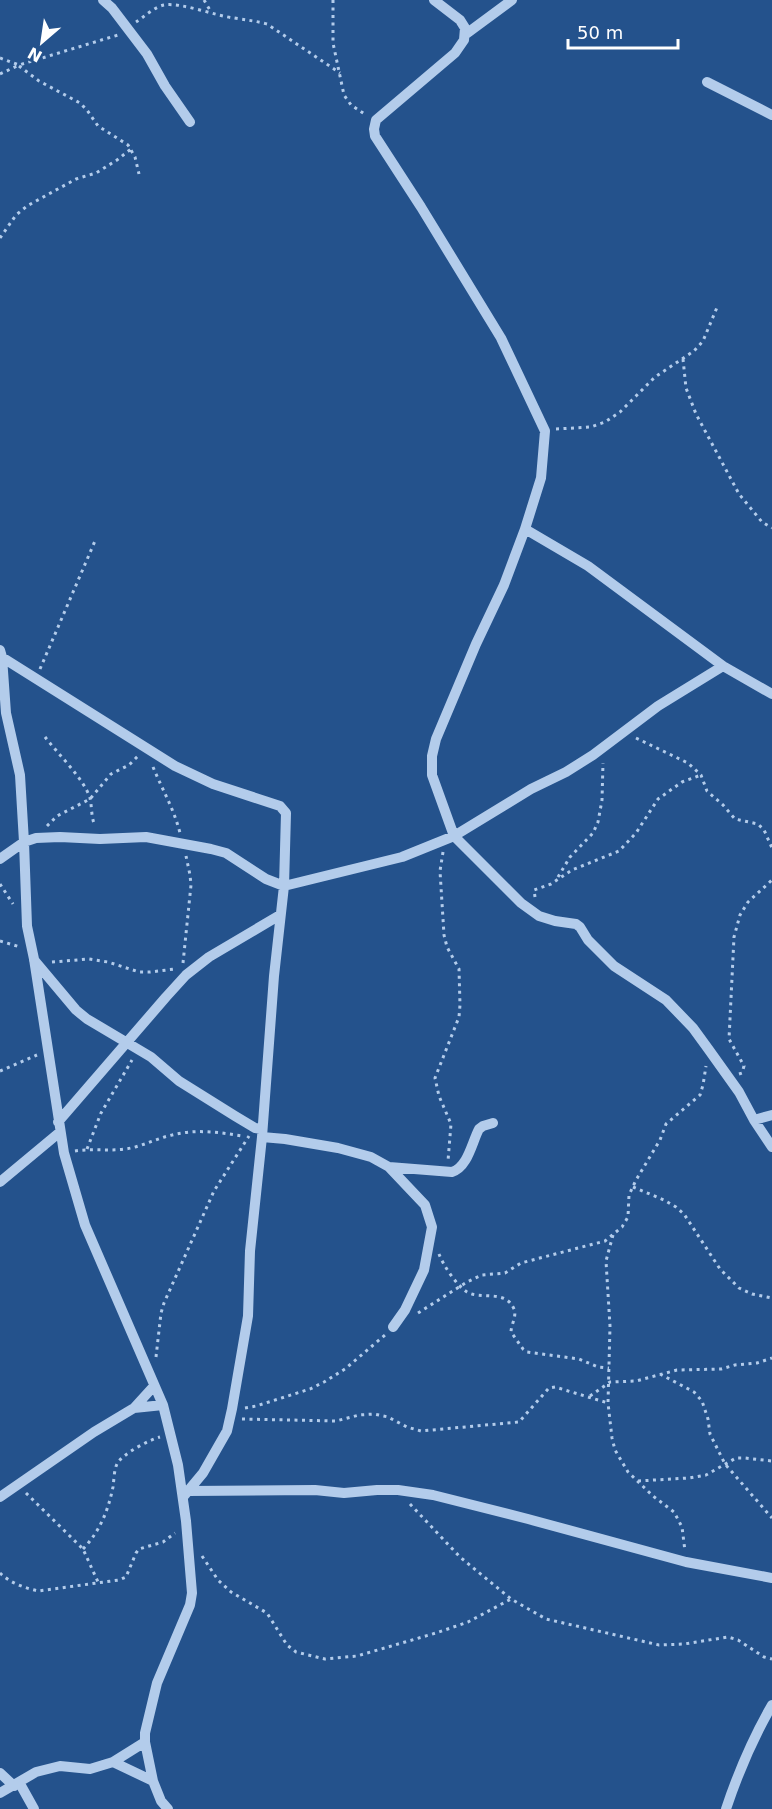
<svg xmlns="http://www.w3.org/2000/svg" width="772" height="1809" font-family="'DejaVu Sans',sans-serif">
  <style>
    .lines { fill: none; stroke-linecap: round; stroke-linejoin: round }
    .path { stroke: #b3cceb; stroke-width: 3; stroke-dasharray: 3 4.5; stroke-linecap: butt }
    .minor { stroke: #b3cceb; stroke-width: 10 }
  </style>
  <rect width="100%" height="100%" fill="#24528c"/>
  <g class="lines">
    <path class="path" d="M 204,0 L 211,12
      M 333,0 L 333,43 L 344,95 L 351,105 L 366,115
      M 136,22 C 144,17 154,7 164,5 C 181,2 216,16 234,18 C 246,20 256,21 267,24 L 340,73
      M 0,58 L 19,65 L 118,35
      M 19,66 L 39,81 L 80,103 L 87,110 L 98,126 L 128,145 L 135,157 L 139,174
      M 0,74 L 19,65
      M 0,238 L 16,215 L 27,206 L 76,179 L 96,173 L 117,160 L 131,149
      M 683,359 L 686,388 L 696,414 L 739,494 L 762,522 L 772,528
      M 556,429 L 591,427 L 605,422 L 620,412 L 655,377 L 694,351 L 703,341 L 718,305
      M 40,669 L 95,541
      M 45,737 C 58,754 84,779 90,798 C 92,807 91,817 95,826
      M 636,738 L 688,763 L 701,775 L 707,791 L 723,805 L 735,819 L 758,824 L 764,830 L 772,848
      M 153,767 C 162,789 174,809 180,833
      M 47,826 L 57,816 L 90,799 L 111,774 L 129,765 L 138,756
      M 443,852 L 440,871 L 444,935 L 447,947 L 459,969 L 460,1005 L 459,1017 L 435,1078 L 439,1096 L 451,1124 L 448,1161
      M 558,877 L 570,857 L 593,833 L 598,822 L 602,800 L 603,763
      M 0,884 L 13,904
      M 535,897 L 534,890 L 551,884 L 572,870 L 619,851 L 636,833 L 658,799 L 682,782 L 701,775
      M 0,941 L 20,947
      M 52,962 L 89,959 L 108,962 L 139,972 L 150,972 L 175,969
      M 183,963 L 191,885 L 190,875 L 186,856
      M 0,1071 L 37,1055
      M 739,1074 L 742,1073 L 744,1066 L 729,1039 L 734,937 L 740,915 L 748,902 L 772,880
      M 87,1149 L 101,1113 L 132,1060
      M 75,1151 C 93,1148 113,1152 131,1148 C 145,1145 158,1138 172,1135 C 195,1129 219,1132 242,1136
      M 633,1187 L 664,1200 L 676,1207 L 684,1214 L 720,1269 L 739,1288 L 752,1294 L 772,1298
      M 613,1235 L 606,1261 L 610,1326 L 608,1403 L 612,1438 L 615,1450 L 628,1472 L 653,1496 L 674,1512 L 682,1527 L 685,1551
      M 439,1254 C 443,1265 457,1286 467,1292 C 480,1300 506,1289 514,1309 C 517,1316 511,1325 511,1332 L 523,1349 L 527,1352 L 579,1359 L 598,1367 L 609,1368
      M 418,1313 L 467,1282 L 482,1275 L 505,1273 L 521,1263 L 605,1241 L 622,1227 L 628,1217 L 629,1195 L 636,1180 L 660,1140 L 666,1124 L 700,1095 L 703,1085 L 706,1066
      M 156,1357 L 161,1313 L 164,1303 L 214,1191 L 249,1136
      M 660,1374 L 694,1392 L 702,1401 L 708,1419 L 710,1434 L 725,1464 L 772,1518
      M 590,1396 L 610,1382 L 636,1381 L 677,1370 L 721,1369 L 735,1365 L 757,1363 L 772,1358
      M 245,1408 L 256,1406 L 310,1389 L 324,1382 L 345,1369 L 385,1335
      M 242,1419 L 336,1421 L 359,1415 L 374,1414 L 388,1417 L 407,1427 L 421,1431 L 519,1422 L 549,1388 L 555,1387 L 608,1403
      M 638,1481 L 689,1478 L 706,1475 L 736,1458 L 745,1458 L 772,1461
      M 26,1493 L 83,1549 L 98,1582
      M 410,1504 L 460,1557 L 511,1599 L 546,1619 L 659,1645 L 684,1644 L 728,1637 L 738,1640 L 764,1657 L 772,1659
      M 83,1549 C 100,1531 108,1511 113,1487 C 114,1480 114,1470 117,1464 C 122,1454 149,1440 160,1437
      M 202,1556 L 218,1580 L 231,1592 L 267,1613 L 287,1645 L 296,1652 L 325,1659 L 357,1656 L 436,1633 L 468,1622 L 511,1599
      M 0,1573 C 10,1583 25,1588 38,1591 L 119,1580 L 126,1577 L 136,1553 L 139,1549 L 163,1542 L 175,1533"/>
    <path class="minor" d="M 103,0 L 112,8 L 147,54 L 165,86 L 190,122
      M 434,0 L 460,20 L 465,28 L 464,40 L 455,53 L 376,120 L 374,129 L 375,136 L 421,207 L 501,338 L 545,431 L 541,478 L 525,529 L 504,585 L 476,644 L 436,739 L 432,756 L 432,775 L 454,836 L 521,903 L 539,916 L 555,921 L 576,924 L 580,927 L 588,940 L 614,966 L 666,1000 L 693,1028 L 709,1050 L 739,1092 L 754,1120 L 772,1147
      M 466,34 L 512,0
      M 707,82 L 772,115
      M 525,529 L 588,566 L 723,666 L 772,694
      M 0,650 L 2,657 L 6,713 L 20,775 L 24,842 L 27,926 L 34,959 L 64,1153 L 85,1225 L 163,1405 L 178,1465 L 186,1521 L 192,1593 L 190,1605 L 157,1683 L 145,1733 L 145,1742 L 153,1781 L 161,1801 L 168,1809
      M 0,656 L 175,766 L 213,784 L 280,806 L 286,813 L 284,886 L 274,976 L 262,1137 L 250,1251 L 248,1316 L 232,1409 L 227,1431 L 203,1473 L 183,1497
      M 0,859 L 24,842 L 36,838 L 60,837 L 100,839 L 146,837 L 211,849 L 226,853 L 266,879 L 284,886 L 402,857 L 454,836 L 531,789 L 566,772 L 593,755 L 658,706 L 723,666
      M 34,960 L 76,1010 L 87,1019 L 151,1057 L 179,1081 L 235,1116 L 255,1128 L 262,1129
      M 754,1120 L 772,1115
      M 58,1122 L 166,997 L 186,975 L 209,957 L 280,915
      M 262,1137 L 285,1139 L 338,1148 L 371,1157 L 389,1167 L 452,1172 C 468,1167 472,1142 479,1129 L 483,1126 L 493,1123
      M 389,1167 L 425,1205 L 432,1227 L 424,1270 L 405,1310 L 393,1327
      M 0,1182 L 60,1132
      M 134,1408 L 154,1386
      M 188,1491 L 315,1490 L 344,1493 L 377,1490 L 398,1490 L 433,1495 L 528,1519 L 686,1562 L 772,1578
      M 0,1497 L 94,1432 L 134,1408 L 163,1405
      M 113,1762 L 153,1781
      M 0,1773 L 14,1786
      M 19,1782 L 34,1809
      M 0,1793 L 36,1772 L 60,1766 L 90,1769 L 113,1762 L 145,1742
      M 726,1809 C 738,1773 753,1738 772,1705"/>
  </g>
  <g transform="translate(42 42) rotate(209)" stroke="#24528c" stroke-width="4.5" paint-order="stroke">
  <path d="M0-4.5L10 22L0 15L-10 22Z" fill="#ffffff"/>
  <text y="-9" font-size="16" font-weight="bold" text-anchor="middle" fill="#ffffff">N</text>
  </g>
  <path d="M568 39v9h110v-9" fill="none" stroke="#ffffff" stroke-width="3"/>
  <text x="577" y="39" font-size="18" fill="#ffffff" stroke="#24528c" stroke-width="4.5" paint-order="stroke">50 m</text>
</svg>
